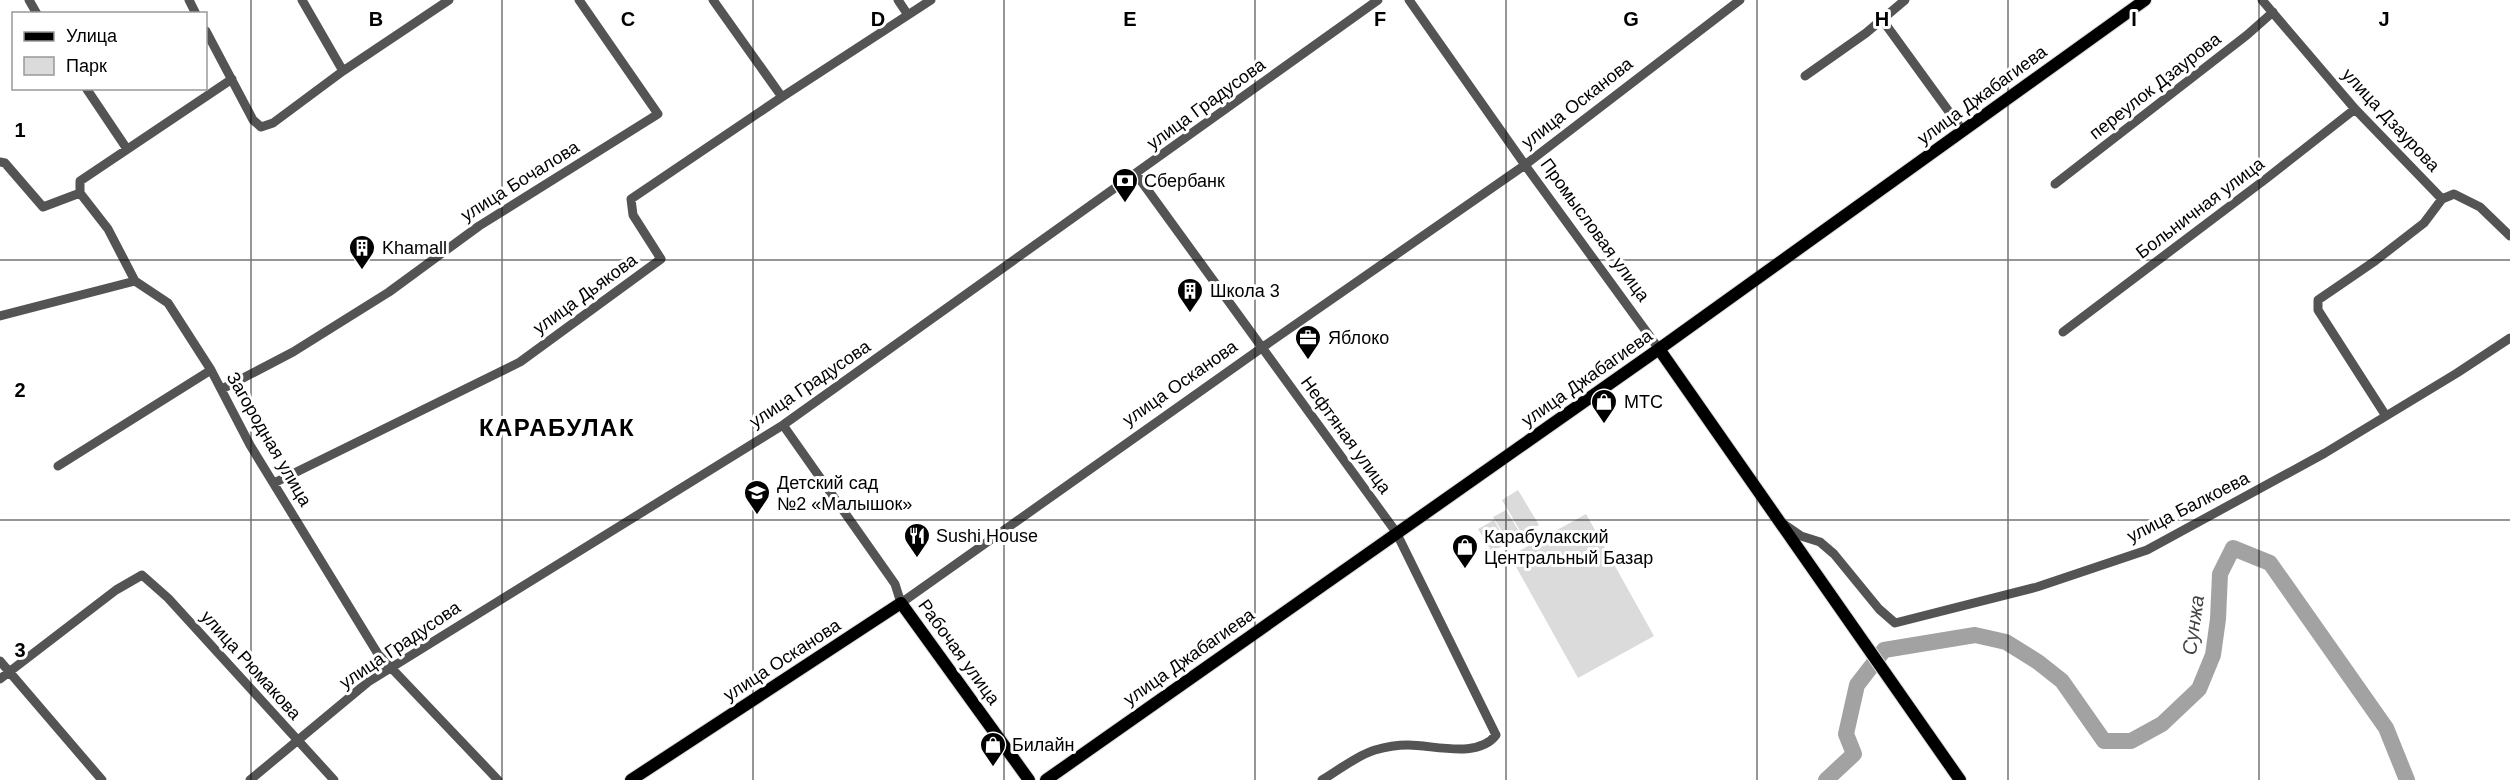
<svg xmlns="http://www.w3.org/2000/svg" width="2510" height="780" font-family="Helvetica,sans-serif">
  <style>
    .green { fill: #dbdbdb }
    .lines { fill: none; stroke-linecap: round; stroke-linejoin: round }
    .river { stroke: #a2a2a2; stroke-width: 16 }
    .major-casing { stroke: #dbdbdb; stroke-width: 14 }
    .minor { stroke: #545454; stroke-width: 9 }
    .major { stroke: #000; stroke-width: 12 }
    .grid { fill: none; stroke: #000; stroke-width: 1.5; stroke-opacity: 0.55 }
    .labels { text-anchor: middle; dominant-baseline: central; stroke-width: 6; stroke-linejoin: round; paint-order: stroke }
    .street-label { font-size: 18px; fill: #000; stroke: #fff }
    .poi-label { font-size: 18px; fill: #000; stroke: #fff; text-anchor: start }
    .water-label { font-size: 20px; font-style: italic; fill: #434343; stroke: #fff }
    .district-label { font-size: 24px; font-weight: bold; letter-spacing: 1.5px; fill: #000; stroke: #fff }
    .grid-label { font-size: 20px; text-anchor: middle; font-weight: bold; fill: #000; stroke: #fff; stroke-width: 6; stroke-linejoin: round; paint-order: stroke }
  </style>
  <rect width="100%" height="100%" fill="#fff"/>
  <path class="green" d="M 1518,490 L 1539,525 L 1522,534 L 1502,500 Z
    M 1506,510 L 1522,536 L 1509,543 L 1493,517 Z
    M 1586,514 L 1654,636 L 1578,678 L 1510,556 Z
    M 1494,520 L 1507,543 L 1492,552 L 1478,529 Z"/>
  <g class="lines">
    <path class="river" d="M 1826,780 L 1854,754 L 1846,734 L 1857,685 L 1884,650 L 1975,635 L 2006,642 L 2038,662 L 2062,681 L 2104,741 L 2131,741 L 2162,724 L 2199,689 L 2213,655 L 2218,619 L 2220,574 L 2233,548 L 2270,563 L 2386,728 L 2407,780"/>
    <defs>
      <path id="major" d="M 1659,349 L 1960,780
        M 631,780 L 901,603 L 1029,780
        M 1046,780 L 1659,349 L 2145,0"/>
    </defs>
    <use href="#major" class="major-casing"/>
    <path class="minor" d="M 29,0 L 37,14
      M 189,0 L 196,14
      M 302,0 L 343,71
      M 713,0 L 782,97
      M 898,0 L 908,15
      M 1409,0 L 1525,165 L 1659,349
      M 2262,0 L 2355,109 L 2442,199 L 2454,194 L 2480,207 L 2510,236
      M 1881,18 L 1963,131
      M 206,31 L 253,120 L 261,127 L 273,123 L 343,71 L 449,0
      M 1805,76 L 1866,33 L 1905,0
      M 86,88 L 127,149
      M 0,162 L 5,163 L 43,207 L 80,193
      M 1136,174 L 1396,532 L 1496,735 C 1478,759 1434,745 1408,745 C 1398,745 1385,747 1375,750 C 1357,755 1338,771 1322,780
      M 2055,184 L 2247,35 L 2273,12
      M 80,193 L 108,229 L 135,281 L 168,303 L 211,370 L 250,445 L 378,654 L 498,780
      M 80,193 L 80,181 L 232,79
      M 0,316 L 135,281
      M 2063,332 L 2267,178 L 2355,109
      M 222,389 L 293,352 L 389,292 L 479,226 L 658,114 L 579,0
      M 2386,416 L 2318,310 L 2318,300 L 2375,261 L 2424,223 L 2442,199
      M 783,425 L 895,584 L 901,603 L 1263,347 L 1525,165 L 1740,0
      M 58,466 L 211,370
      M 274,483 L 520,362 L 661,259 L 633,215 L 631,199 L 782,97 L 931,0
      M 1785,525 L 1801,536 L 1820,542 L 1834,554 L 1879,609 L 1895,623 L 2037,587 L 2147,550 L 2325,453 L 2457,373 L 2510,338
      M 0,661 L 102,780
      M 0,679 L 116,590 L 142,575 L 168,598 L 334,780
      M 250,780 L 368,682 L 783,425 L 1378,0"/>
    <use href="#major" class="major"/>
  </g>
  <path class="grid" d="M 251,0 L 251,780M 502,0 L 502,780M 753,0 L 753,780M 1004,0 L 1004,780M 1255,0 L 1255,780M 1506,0 L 1506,780M 1757,0 L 1757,780M 2008,0 L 2008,780M 2259,0 L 2259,780M 0,260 L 2510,260M 0,520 L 2510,520"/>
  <defs>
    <symbol id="bank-pin" viewBox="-11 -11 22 30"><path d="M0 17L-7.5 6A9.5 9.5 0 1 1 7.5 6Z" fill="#000" stroke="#fff"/><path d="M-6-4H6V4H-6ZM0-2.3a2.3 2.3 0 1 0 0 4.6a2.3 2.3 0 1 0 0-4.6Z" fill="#fff"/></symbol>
    <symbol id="building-pin" viewBox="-11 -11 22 30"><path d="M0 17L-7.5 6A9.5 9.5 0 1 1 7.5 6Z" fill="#000" stroke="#fff"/><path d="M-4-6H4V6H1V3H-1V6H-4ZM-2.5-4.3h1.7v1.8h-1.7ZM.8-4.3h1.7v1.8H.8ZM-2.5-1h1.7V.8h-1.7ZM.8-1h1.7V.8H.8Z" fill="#fff"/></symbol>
    <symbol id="office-pin" viewBox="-11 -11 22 30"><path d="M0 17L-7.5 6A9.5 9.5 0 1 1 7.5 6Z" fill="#000" stroke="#fff"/><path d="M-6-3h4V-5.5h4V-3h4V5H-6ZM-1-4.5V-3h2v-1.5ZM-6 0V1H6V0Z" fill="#fff"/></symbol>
    <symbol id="shop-pin" viewBox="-11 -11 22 30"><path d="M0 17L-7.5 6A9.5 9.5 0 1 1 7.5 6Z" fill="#000" stroke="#fff"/><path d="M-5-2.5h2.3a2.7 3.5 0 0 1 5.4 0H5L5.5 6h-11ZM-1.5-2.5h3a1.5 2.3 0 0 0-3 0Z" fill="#fff"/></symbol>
    <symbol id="school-pin" viewBox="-11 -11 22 30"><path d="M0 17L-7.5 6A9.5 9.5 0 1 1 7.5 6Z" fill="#000" stroke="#fff"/><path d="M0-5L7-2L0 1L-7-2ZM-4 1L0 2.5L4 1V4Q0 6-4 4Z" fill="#fff"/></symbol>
    <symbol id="restaurant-pin" viewBox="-11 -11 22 30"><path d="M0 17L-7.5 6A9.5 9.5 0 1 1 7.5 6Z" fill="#000" stroke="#fff"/><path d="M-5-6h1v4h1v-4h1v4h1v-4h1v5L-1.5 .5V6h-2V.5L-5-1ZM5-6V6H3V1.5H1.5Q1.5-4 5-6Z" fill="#fff"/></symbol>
  </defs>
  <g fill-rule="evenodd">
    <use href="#bank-pin" x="1110" y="166" width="30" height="40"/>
    <use href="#building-pin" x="347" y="233" width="30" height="40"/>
    <use href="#building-pin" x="1175" y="276" width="30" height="40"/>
    <use href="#office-pin" x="1293" y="323" width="30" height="40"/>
    <use href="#shop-pin" x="1589" y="387" width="30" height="40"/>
    <use href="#school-pin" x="742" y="478" width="30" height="40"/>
    <use href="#restaurant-pin" x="902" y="521" width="30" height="40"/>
    <use href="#shop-pin" x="1450" y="532" width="30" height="40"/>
    <use href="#shop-pin" x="978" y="730" width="30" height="40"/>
  </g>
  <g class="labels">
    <g class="street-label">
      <text transform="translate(2155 86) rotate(-38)">переулок Дзаурова</text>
      <text transform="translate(1982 95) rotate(-36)">улица Джабагиева</text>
      <text transform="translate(1577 103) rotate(-38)">улица Осканова</text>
      <text transform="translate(1206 104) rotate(-36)">улица Градусова</text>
      <text transform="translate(2391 120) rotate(47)">улица Дзаурова</text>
      <text transform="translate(520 181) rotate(-32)">улица Бочалова</text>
      <text transform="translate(2200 208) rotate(-37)">Больничная улица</text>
      <text transform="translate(1595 230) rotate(54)">Промысловая улица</text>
      <text transform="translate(585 294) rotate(-36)">улица Дьякова</text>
      <text transform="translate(1587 378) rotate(-35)">улица Джабагиева</text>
      <text transform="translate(1180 383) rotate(-35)">улица Осканова</text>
      <text transform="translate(810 384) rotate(-34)">улица Градусова</text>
      <text transform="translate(1346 435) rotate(54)">Нефтяная улица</text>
      <text transform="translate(269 439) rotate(60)">Загородная улица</text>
      <text transform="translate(2188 507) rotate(-27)">улица Балкоева</text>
      <text transform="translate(400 645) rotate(-34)">улица Градусова</text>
      <text transform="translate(959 652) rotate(54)">Рабочая улица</text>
      <text transform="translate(1189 657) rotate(-35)">улица Джабагиева</text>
      <text transform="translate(782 660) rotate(-33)">улица Осканова</text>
      <text transform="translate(251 665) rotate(48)">улица Рюмакова</text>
    </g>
    <g class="poi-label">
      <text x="1144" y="181">Сбербанк</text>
      <text x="382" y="248">Khamall</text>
      <text x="1210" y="291">Школа 3</text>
      <text x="1328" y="338">Яблоко</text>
      <text x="1624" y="402">МТС</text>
      <text x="777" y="483">Детский сад<tspan x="777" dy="21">№2 «Малышок»</tspan></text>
      <text x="936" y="536">Sushi House</text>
      <text x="1484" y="537">Карабулакский<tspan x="1484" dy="21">Центральный Базар</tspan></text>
      <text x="1012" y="745">Билайн</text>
    </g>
    <g class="water-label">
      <text transform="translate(2193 625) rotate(-82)">Сунжа</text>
    </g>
    <g class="district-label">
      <text x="557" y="427">КАРАБУЛАК</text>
    </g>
  </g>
  <g class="grid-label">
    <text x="376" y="26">B</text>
    <text x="628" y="26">C</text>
    <text x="878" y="26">D</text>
    <text x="1130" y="26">E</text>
    <text x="1380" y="26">F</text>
    <text x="1631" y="26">G</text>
    <text x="1882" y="26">H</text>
    <text x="2134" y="26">I</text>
    <text x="2384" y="26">J</text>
    <text x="20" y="137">1</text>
    <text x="20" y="397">2</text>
    <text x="20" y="657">3</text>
  </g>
  <rect x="12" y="12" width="195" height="78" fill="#ffffff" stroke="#999999" stroke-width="1.5"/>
  <rect x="24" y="32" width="30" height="9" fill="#000000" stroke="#999999" stroke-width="1.5"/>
  <text x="66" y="42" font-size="18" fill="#000000">Улица</text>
  <rect x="24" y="57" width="30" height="18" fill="#dbdbdb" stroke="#999999" stroke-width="1.5"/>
  <text x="66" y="72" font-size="18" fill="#000000">Парк</text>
</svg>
